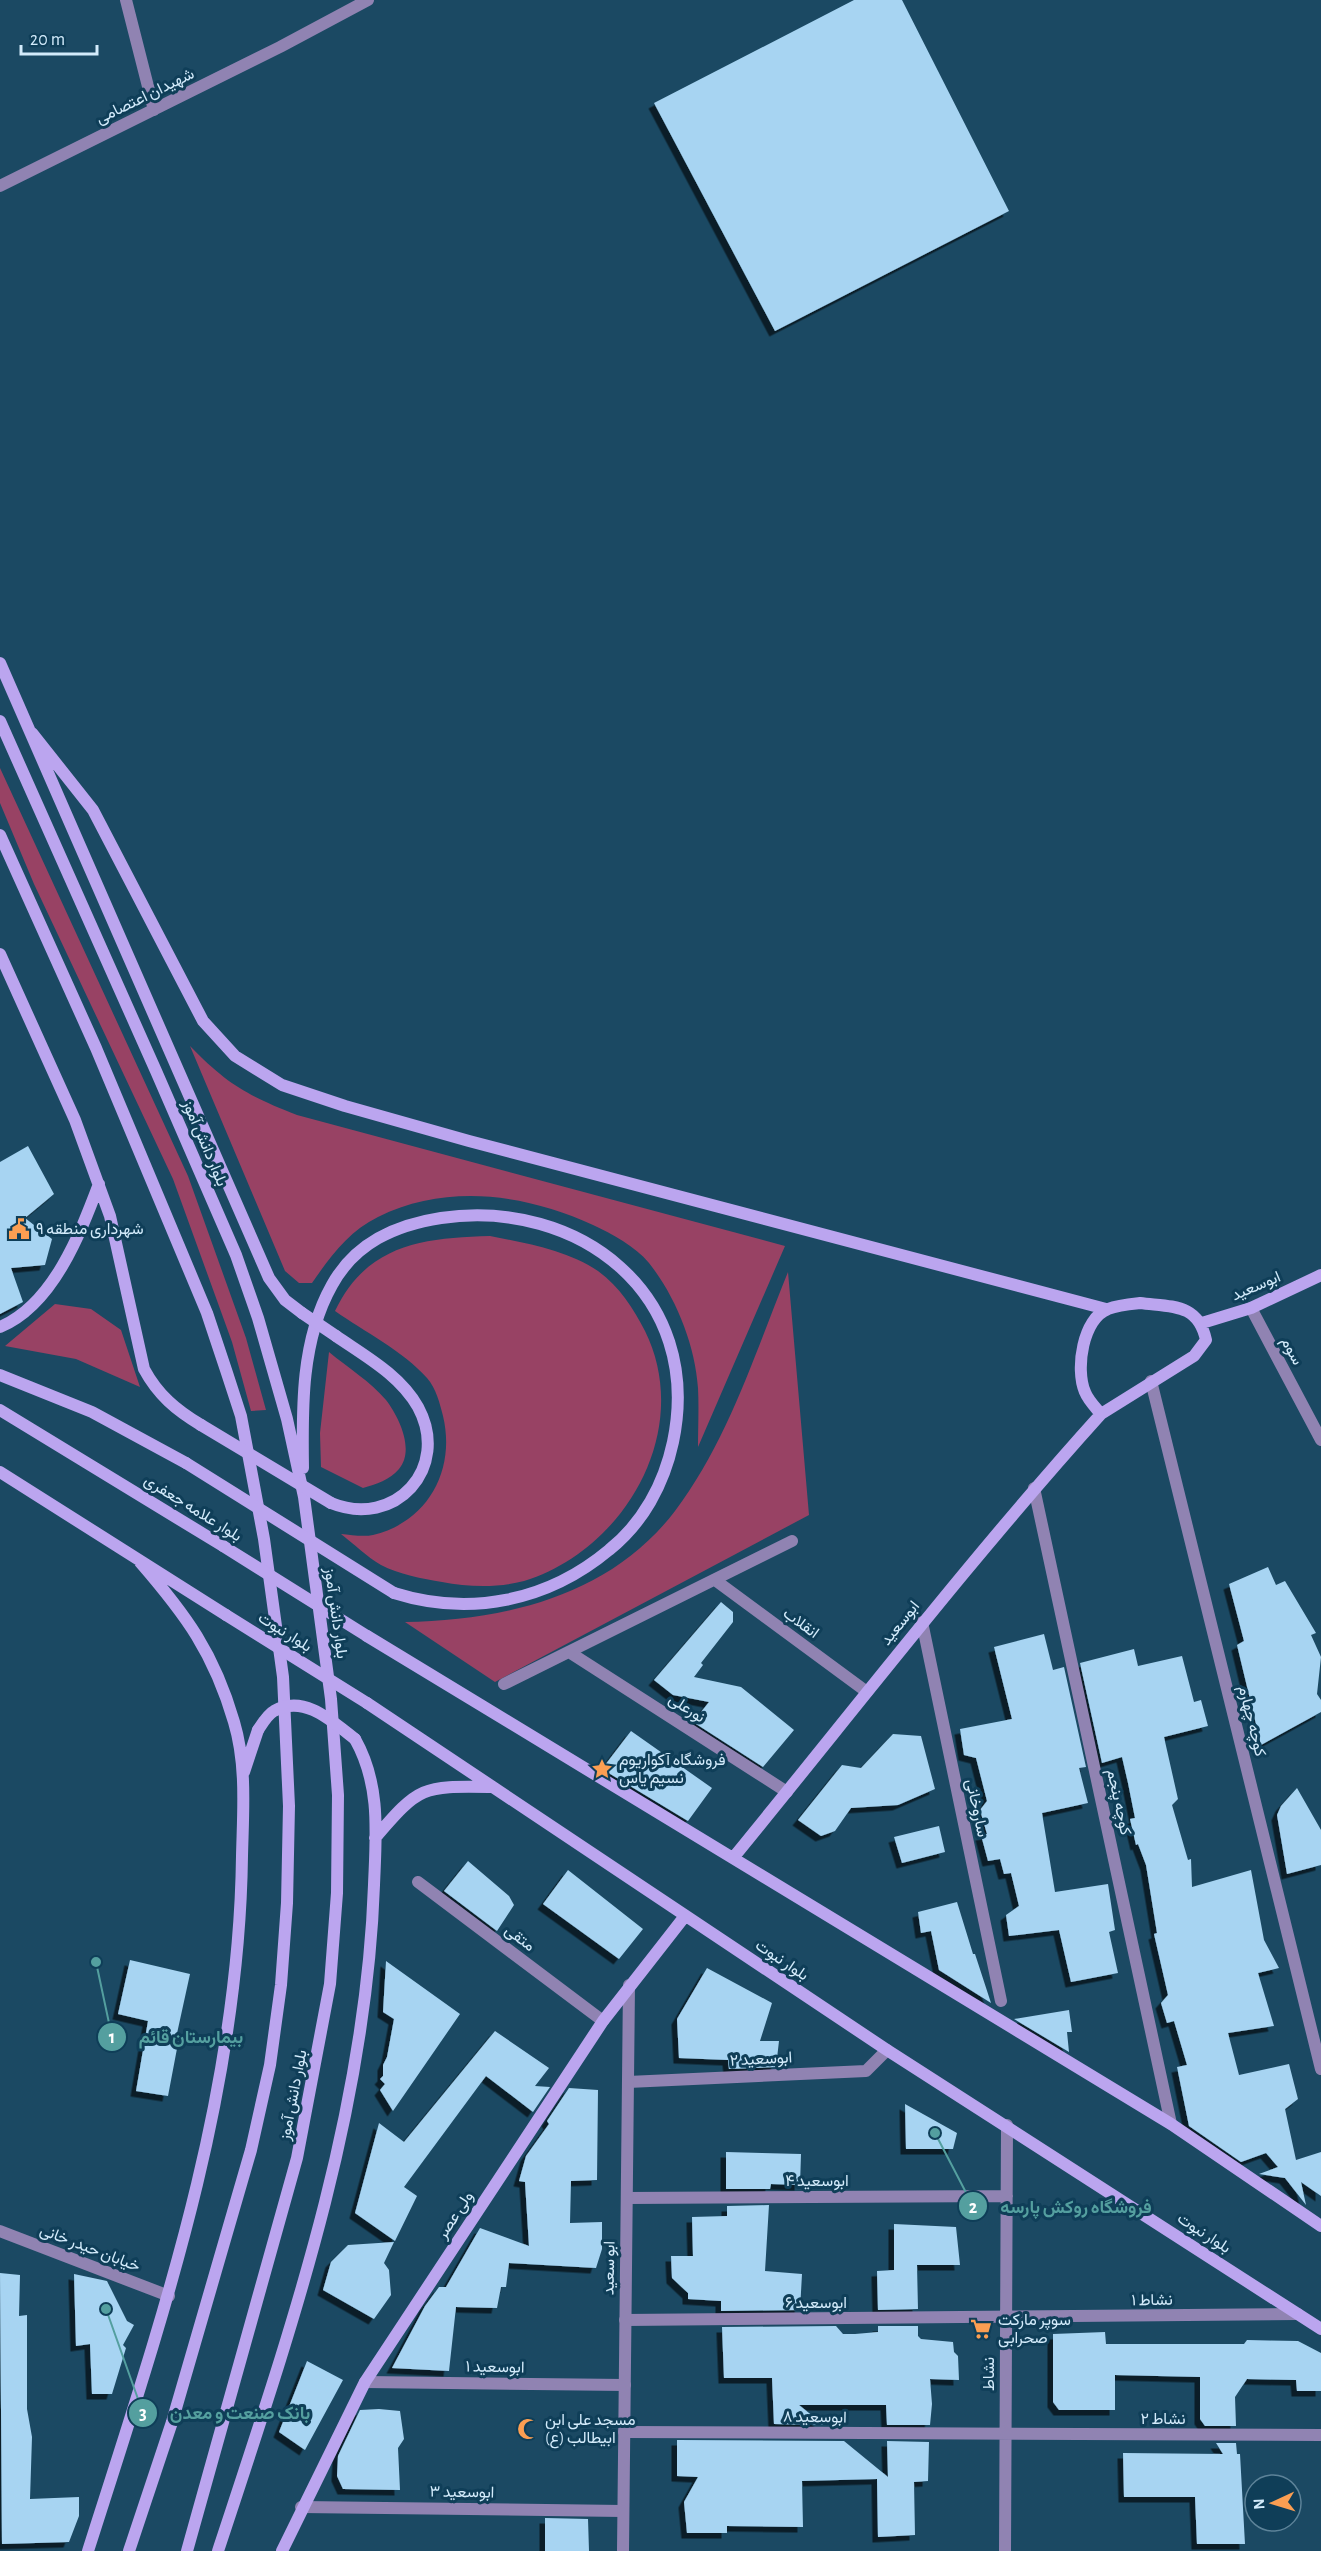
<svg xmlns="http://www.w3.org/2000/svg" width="1321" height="2551" font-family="'Alegreya Sans',Vazirmatn,sans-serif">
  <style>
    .green { fill: #984264 }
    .building { fill: #a7d4f2; filter: url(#shadow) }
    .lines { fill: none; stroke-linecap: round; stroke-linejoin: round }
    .minor { stroke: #9083b2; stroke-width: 12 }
    .tertiary { stroke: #9083b2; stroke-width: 12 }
    .secondary { stroke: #bba5ef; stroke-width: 12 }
    .secondary-bridge { stroke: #bba5ef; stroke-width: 12 }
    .labels { text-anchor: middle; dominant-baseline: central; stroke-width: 6; stroke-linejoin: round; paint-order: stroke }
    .street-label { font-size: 16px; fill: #d3ebfb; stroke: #0f3e58 }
    .poi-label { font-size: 16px; fill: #d3ebfb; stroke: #0f3e58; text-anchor: start }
    .leader { fill: none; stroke: #549f9f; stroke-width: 2 }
    .callout-dot { fill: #549f9f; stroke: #0f3e58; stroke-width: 2 }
    .mark-label { font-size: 18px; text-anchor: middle; font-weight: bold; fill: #fff }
    .callout-label { font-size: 18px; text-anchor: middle; font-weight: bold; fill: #549f9f; stroke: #0f3e58; stroke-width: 6; stroke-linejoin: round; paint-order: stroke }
  </style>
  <defs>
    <filter id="shadow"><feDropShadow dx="-5.5" dy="5.5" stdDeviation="0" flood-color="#0009"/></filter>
  </defs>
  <rect width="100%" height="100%" fill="#1b4963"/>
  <path class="green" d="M 0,768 L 188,1176 L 246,1338 L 266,1410 L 251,1411 L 232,1342 L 173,1179 L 34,884 L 0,803 Z
    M 190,1046 C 228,1085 247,1095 297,1115 L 785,1246 L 698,1447 C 698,1428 699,1408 698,1388 C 695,1345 676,1297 649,1263 C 635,1246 612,1234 593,1225 C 526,1194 447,1183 378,1217 C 349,1231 330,1257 312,1283 L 299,1283 L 285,1271 Z
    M 490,1236 C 526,1243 567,1250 598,1271 C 620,1287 633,1308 645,1331 C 694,1430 625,1550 524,1581 C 498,1588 468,1587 442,1582 C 423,1579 398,1574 381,1565 C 367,1557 354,1544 341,1534 C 351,1535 364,1537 373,1535 C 428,1522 456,1470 443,1416 C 440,1404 436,1388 427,1378 C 403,1351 365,1332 335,1311 C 367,1244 423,1238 490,1236 Z
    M 788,1272 L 809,1515 L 495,1682 L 405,1622 C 506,1620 610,1596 675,1511 C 728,1441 755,1353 788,1272 Z
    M 55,1304 L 91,1309 L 121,1330 L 140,1387 L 76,1359 L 5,1346 Z
    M 329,1352 C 347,1367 371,1382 386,1400 C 399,1417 415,1450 399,1469 C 390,1480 376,1484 363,1488 L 321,1467 L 320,1433 Z"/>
  <path class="building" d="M 854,0 L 902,0 L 1009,211 L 775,331 L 654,103 Z
    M 28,1146 L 54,1194 L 25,1218 L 52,1239 L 45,1265 L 11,1268 L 23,1302 L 0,1314 L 0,1162 Z
    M 1268,1567 L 1276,1585 L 1285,1581 L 1316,1633 L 1311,1635 L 1321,1657 L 1317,1694 L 1321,1700 L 1321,1712 L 1261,1745 L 1237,1645 L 1244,1641 L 1229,1584 Z
    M 721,1602 L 733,1612 L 733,1622 L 701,1663 L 703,1665 L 694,1677 L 741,1687 L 794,1730 L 763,1767 L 693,1722 L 709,1702 L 673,1695 L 654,1680 Z
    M 1044,1634 L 1053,1670 L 1064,1667 L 1086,1767 L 1079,1768 L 1088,1803 L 1042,1813 L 1055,1892 L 1108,1884 L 1115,1930 L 1109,1932 L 1118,1973 L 1071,1982 L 1059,1930 L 1009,1936 L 1006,1915 L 1019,1906 L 1011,1873 L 1004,1874 L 1000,1859 L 988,1861 L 981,1835 L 987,1834 L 980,1810 L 987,1801 L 976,1758 L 964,1755 L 960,1729 L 1012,1719 L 994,1647 Z
    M 1134,1649 L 1138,1666 L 1182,1656 L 1194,1702 L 1201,1700 L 1208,1726 L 1164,1737 L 1178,1799 L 1172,1805 L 1188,1860 L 1191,1859 L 1192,1887 L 1251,1870 L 1264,1940 L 1279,1968 L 1258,1973 L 1274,2026 L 1228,2033 L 1239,2075 L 1289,2064 L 1298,2099 L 1285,2109 L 1296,2160 L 1321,2152 L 1321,2196 L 1301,2182 L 1306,2205 L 1285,2178 L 1259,2174 L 1278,2167 L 1266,2153 L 1241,2162 L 1189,2126 L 1177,2067 L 1187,2065 L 1174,2021 L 1167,2023 L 1161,2003 L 1168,1995 L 1154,1934 L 1157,1933 L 1146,1865 L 1138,1844 L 1136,1845 L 1130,1819 L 1135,1818 L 1128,1783 L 1122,1757 L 1102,1763 L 1080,1663 Z
    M 631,1731 L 712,1788 L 688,1821 L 602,1769 Z
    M 893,1734 L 921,1736 L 935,1789 L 898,1805 L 851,1808 L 835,1831 L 821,1836 L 798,1820 L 842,1765 L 861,1768 Z
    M 1297,1788 L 1321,1830 L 1321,1865 L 1287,1874 L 1277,1815 L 1281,1806 Z
    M 939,1826 L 945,1852 L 902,1863 L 894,1837 Z
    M 468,1861 L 509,1896 L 514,1905 L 497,1931 L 444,1891 Z
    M 568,1870 L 643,1929 L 619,1959 L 543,1904 Z
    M 957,1902 L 973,1954 L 975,1954 L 991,2003 L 939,1970 L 931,1931 L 921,1933 L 918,1912 Z
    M 130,1960 L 190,1974 L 176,2038 L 179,2038 L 168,2096 L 136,2091 L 148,2021 L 118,2014 Z
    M 386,1961 L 460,2014 L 393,2111 L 380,2090 L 385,2084 L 380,2079 L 383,2076 L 383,2065 L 387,2057 L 394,2019 L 383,2012 Z
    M 707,1968 L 772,2003 L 760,2041 L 779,2041 L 776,2067 L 729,2069 L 728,2060 L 679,2058 L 677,2019 Z
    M 1069,2010 L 1072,2032 L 1067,2032 L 1069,2052 L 1014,2019 Z
    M 495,2031 L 549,2068 L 535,2086 L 550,2087 L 533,2112 L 486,2076 L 404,2187 L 417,2196 L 395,2241 L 355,2213 L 379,2123 L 404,2142 Z
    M 569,2088 L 598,2090 L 597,2180 L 571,2181 L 570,2223 L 602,2222 L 602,2249 L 596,2268 L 509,2263 L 506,2287 L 501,2287 L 497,2308 L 456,2307 L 449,2371 L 392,2368 L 425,2306 L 439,2287 L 446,2287 L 480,2228 L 529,2246 L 525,2182 L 519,2181 L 526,2156 L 549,2124 L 547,2121 Z
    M 905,2104 L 957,2133 L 953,2149 L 906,2149 Z
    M 726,2152 L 801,2154 L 800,2185 L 771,2184 L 770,2189 L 726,2189 Z
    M 769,2205 L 765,2271 L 802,2274 L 800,2310 L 721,2311 L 721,2301 L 688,2299 L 688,2293 L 672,2278 L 671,2256 L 693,2256 L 692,2217 L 727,2216 L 727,2206 Z
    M 894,2224 L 956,2227 L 960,2265 L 917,2265 L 918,2309 L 878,2310 L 877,2271 L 894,2270 Z
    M 394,2242 L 384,2263 L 389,2270 L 391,2295 L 374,2319 L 323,2290 L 331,2262 L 348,2245 Z
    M 0,2273 L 20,2275 L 19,2316 L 27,2315 L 27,2409 L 32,2437 L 30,2499 L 79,2497 L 79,2516 L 69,2542 L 2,2544 Z
    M 74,2274 L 107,2281 L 127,2321 L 134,2325 L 123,2345 L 126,2348 L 112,2394 L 92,2394 L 90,2344 L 76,2346 Z
    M 836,2326 L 843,2334 L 855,2334 L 878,2332 L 878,2326 L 918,2326 L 918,2336 L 921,2339 L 953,2342 L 954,2352 L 958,2356 L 959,2380 L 930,2379 L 932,2404 L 930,2425 L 887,2425 L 886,2405 L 799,2405 L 824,2425 L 774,2424 L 772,2378 L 724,2378 L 722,2327 Z
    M 1105,2332 L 1106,2344 L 1244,2344 L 1247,2340 L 1298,2341 L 1321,2353 L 1321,2391 L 1297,2391 L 1296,2380 L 1247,2379 L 1235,2397 L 1236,2426 L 1205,2426 L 1200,2419 L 1200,2377 L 1115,2375 L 1115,2410 L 1059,2410 L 1053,2402 L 1053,2334 Z
    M 307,2361 L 343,2380 L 305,2450 L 279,2432 Z
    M 379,2409 L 400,2411 L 404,2439 L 398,2448 L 400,2490 L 343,2489 L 337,2476 L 338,2456 L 360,2410 Z
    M 677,2440 L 844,2441 L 888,2477 L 887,2441 L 929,2442 L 928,2481 L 914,2482 L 915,2535 L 878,2537 L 877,2479 L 802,2481 L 803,2527 L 727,2526 L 727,2533 L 687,2533 L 684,2502 L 698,2477 L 677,2476 Z
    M 1216,2443 L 1236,2443 L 1237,2454 L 1240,2454 L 1245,2544 L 1197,2544 L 1195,2497 L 1124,2497 L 1123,2453 L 1223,2454 Z
    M 545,2518 L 588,2519 L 589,2551 L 545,2551 Z"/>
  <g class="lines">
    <path class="minor" d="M 126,0 L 154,110
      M 0,186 L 280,47 L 368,0
      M 1251,1308 L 1321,1440
      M 1151,1381 L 1321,2069
      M 1034,1488 L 1171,2124
      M 715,1580 L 867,1692
      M 922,1622 L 1001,2001
      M 569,1652 L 787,1792
      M 504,1684 L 792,1541
      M 418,1882 L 603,2021
      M 628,2082 L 866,2071 L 887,2050
      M 627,2198 L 1007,2196
      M 625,2320 L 1298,2314
      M 365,2382 L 625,2385
      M 624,2432 L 1321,2435
      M 301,2507 L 623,2511
      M 1005,2551 L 1007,2125"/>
    <path class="tertiary" d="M 0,2231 L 169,2296
      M 623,2551 L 629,1985"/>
    <path class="secondary" d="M 0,663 L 269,1278 L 285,1300 L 302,1313
      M 0,721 L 156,1071 L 236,1255 L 258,1318 L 287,1419 L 304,1497 L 331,1699 L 338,1795 L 337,1893 L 330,1984 L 297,2158 L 187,2551
      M 32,733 L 93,810 L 203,1021 L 235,1056 L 282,1085 L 345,1106 L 469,1141 L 1106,1309
      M 0,835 L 96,1048 L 207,1313 L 227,1373 L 241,1416 L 264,1539 L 283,1677 L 289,1806 L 287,1903 L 281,1985 L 270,2065 L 251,2150 L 172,2422 L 129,2551
      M 0,954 L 75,1120 L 110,1216 L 144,1369 C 158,1395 176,1410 201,1425
      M 1140,1303 C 1172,1307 1198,1303 1206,1340 L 1194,1356 L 1101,1414 C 1095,1407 1088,1400 1085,1392 C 1075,1369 1083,1318 1108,1309 C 1118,1305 1130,1304 1140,1303 Z
      M 1202,1323 L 1251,1308 L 1321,1275
      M 0,1327 C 53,1305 80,1234 99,1184
      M 0,1375 L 92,1412 L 186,1463
      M 0,1410 L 223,1546
      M 303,1468 C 302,1408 301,1340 332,1285 C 355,1243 395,1225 441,1218 C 579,1198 704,1295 673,1442 C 664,1484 643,1523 609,1550 C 548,1601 470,1617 394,1593
      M 0,1472 L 226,1615
      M 331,1503 C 395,1529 451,1468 418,1407 C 400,1375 365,1356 336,1336
      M 367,1636 L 1171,2124 L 1321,2226
      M 367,1703 L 887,2050 L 1321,2329
      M 244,1772 L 258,1730
      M 375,1838 C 420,1785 423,1786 492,1787
      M 733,1858 C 855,1709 972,1557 1101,1414
      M 88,2551 C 160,2325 239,2097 242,1856 C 243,1812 247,1765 234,1722 C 214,1653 186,1615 140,1562
      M 218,2551 C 289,2335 366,2115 374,1885 C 376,1834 381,1785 355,1739
      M 282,2551 L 365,2382 L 603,2021 L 685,1916"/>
    <path class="secondary-bridge" d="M 302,1313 L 336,1336
      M 201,1425 L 331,1503
      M 186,1463 L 394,1593
      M 223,1546 L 367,1636
      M 226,1615 L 367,1703
      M 258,1730 C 262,1724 268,1714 274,1711 C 304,1694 332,1721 355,1739"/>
  </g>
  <defs>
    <symbol id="civic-bare" viewBox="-9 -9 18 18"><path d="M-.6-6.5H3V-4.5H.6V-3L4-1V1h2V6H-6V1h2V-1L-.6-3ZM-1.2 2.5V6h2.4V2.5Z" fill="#fb9e52" stroke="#0f3e58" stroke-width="2.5" paint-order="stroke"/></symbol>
    <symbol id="sight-bare" viewBox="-9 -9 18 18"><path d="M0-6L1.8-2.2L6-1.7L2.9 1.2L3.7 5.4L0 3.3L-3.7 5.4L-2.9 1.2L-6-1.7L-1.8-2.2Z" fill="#fb9e52" stroke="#0f3e58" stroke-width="2.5" paint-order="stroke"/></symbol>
    <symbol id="supermarket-bare" viewBox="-9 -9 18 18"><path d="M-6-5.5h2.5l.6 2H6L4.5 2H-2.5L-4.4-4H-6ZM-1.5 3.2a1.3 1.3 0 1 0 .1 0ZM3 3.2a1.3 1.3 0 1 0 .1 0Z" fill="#fb9e52" stroke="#0f3e58" stroke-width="2.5" paint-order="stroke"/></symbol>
    <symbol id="mosque-bare" viewBox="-9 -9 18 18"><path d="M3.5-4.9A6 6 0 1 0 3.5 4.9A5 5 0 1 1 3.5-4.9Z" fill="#fb9e52" stroke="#0f3e58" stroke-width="2.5" paint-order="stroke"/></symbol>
  </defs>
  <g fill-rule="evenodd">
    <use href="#civic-bare" x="4" y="1214" width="30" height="30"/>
    <use href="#sight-bare" x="587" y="1754" width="30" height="30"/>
    <use href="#supermarket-bare" x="966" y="2314" width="30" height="30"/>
    <use href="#mosque-bare" x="513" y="2414" width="30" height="30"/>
  </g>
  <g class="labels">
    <g class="street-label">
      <text transform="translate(145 96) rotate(-26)">شهیدان اعتصامی</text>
      <text transform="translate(205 1143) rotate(67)">بلوار دانش آموز</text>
      <text transform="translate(1256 1286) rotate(-23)">ابوسعید</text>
      <text transform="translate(1292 1351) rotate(62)">سوم</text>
      <text transform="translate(193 1508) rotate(32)">بلوار علامه جعفری</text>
      <text transform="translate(336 1613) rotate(82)">بلوار دانش آموز</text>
      <text transform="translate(801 1623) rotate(36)">انقلاب</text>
      <text transform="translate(900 1623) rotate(-51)">ابوسعید</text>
      <text transform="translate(285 1632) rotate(32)">بلوار نبوت</text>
      <text transform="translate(687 1708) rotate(33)">نورعلی</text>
      <text transform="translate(1252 1721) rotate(76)">کوچه چهارم</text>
      <text transform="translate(1119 1802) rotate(78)">کوچه پنجم</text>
      <text transform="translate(977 1808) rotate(78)">ساروخانی</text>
      <text transform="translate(520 1938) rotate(37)">متقی</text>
      <text transform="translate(782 1960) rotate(34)">بلوار نبوت</text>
      <text transform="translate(761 2059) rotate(-3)">ابوسعید ۲</text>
      <text transform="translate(293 2095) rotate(-79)">بلوار دانش آموز</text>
      <text x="817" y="2181">ابوسعید ۴</text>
      <text transform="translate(455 2215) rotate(-57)">ولی عصر</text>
      <text transform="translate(1204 2233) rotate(33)">بلوار نبوت</text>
      <text transform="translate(90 2248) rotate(21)">خیابان حیدر خانی</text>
      <text transform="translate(609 2268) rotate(-89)">ابو سعید</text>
      <text transform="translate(1152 2300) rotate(-1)">نشاط ۱</text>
      <text x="816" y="2303">ابوسعید ۶</text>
      <text transform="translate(495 2367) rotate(1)">ابوسعید ۱</text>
      <text transform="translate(989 2374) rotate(-90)">نشاط</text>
      <text transform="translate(815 2417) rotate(1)">ابوسعید ۸</text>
      <text x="1163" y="2419">نشاط ۲</text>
      <text transform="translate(462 2492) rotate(1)">ابوسعید ۳</text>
    </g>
    <g class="poi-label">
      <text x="36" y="1229">شهرداری منطقه ۹</text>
      <text x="619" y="1760">فروشگاه آکواریوم<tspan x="619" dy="18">نسیم یاس</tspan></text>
      <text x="998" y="2320">سوپر مارکت<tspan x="998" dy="18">صحرابی</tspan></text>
      <text x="545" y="2420">مسجد علی ابن<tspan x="545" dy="18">ابیطالب (ع)</tspan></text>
    </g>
  </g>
  <path class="leader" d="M96 1962L112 2037M935 2133L973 2206M106 2309L143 2413"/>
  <g class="callout-dot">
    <circle cx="96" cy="1962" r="6"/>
    <circle cx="935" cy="2133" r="6"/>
    <circle cx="106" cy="2309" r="6"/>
    <circle cx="112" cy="2037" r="15"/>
    <circle cx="973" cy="2206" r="15"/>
    <circle cx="143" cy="2413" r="15"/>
  </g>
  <g class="mark-label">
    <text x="112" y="2043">1</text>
    <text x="973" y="2213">2</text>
    <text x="143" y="2419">3</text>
  </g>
  <g class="callout-label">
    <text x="191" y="2043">بیمارستان قائم</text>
    <text x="1076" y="2213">فروشگاه روکش پارسه</text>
    <text x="240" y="2419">بانک صنعت و معدن</text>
  </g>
  <g transform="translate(1273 2503) rotate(266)"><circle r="28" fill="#0f3e58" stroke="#5d8399" stroke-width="1.5"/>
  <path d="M0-4.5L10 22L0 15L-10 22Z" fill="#fb9e52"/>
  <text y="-9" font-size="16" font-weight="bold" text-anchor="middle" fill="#d3ebfb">N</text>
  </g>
  <path d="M21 45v9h76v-9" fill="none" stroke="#d3ebfb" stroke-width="3"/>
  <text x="30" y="45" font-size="18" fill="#d3ebfb" stroke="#0f3e58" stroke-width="4.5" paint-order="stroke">20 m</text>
</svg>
